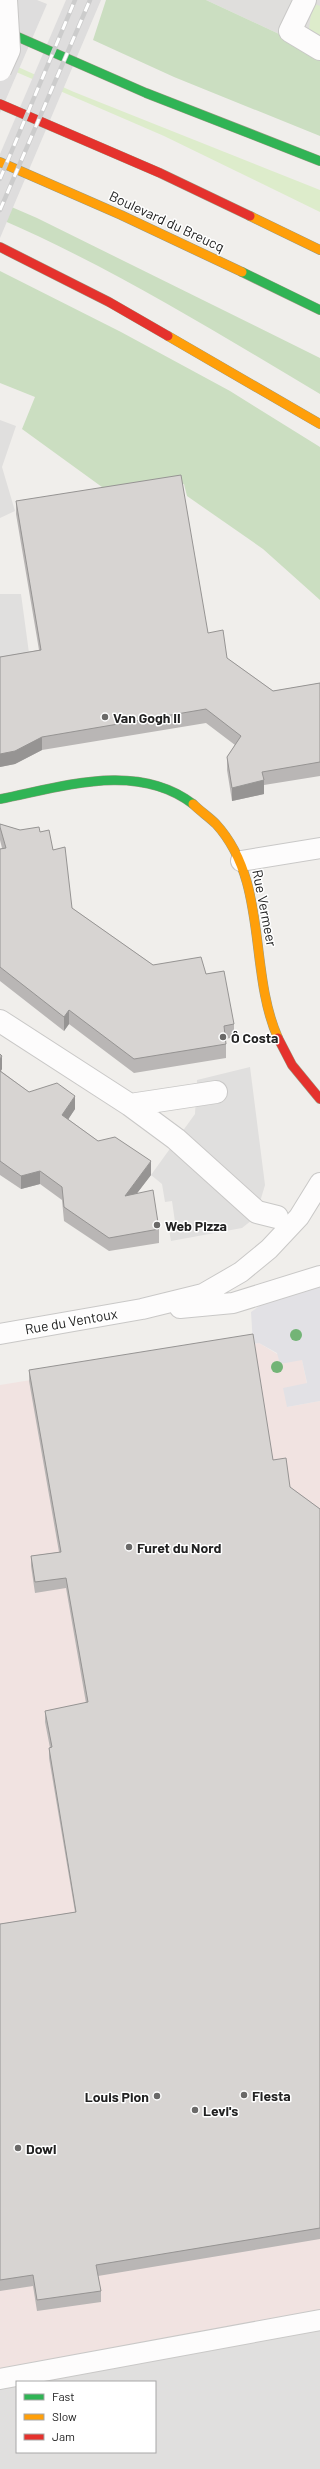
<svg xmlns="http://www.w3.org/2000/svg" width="320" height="2469" font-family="Barlow,sans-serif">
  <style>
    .residential { fill: #dfdedc }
    .commercial { fill: #f1e3e1; fill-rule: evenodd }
    .grass { fill: #ddeccb }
    .forest { fill: #cbdec1 }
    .parking { fill: #e0dfde }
    .plaza { fill: #e2e1e5 }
    .pier { fill: #dedddd }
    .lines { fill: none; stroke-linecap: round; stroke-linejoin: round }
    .lane-casing { stroke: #c9c8c7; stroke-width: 22 }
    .street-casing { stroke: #c9c8c7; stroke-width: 24 }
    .fast-casing { stroke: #999a82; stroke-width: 10 }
    .slow-casing { stroke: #999a82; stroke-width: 10 }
    .jam-casing { stroke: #999a82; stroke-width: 10 }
    .lane { stroke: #fdfcfc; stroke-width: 20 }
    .street { stroke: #fdfcfc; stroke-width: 22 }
    .fast { stroke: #30b455; stroke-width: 9 }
    .slow { stroke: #ff9f0a; stroke-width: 9 }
    .jam { stroke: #e5322d; stroke-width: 9 }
    .rail-casing { stroke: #ccc; stroke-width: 4.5 }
    .rail { stroke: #fff; stroke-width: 3; stroke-dasharray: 9; stroke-linecap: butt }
    .street-bridge-casing { stroke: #c9c8c7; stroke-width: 24; stroke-linecap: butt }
    .street-bridge { stroke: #fdfcfc; stroke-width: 22 }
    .tree { fill: #73b476 }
    .wall { fill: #b9b6b5 }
    .shaded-wall { fill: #969493 }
    .building { fill: #d7d4d2; stroke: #969493 }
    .poi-dot { fill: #6a6968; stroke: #fff; stroke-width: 1.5 }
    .labels { text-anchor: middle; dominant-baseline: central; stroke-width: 3; stroke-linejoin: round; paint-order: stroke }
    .street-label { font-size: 14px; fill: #222; stroke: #fff }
    .poi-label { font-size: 14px; font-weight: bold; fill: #222; stroke: #fff; text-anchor: start }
  </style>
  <rect width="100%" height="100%" fill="#f0eeeb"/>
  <path class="residential" d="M 206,0 L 320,0 L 320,58 L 277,33 Z"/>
  <path class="commercial" d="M 259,1343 L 277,1354 L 302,1360 L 307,1384 L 287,1407 L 320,1401 L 320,2469 L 0,2469 L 0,1385 ZM 17,2382 L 155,2382 L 155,2452 L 17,2452 Z"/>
  <path class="grass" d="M 315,4 L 320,6 L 320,42 L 309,29 L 311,14 Z
    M 0,59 L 74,92 L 320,190 L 320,212 L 164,136 L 0,65 Z"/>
  <path class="forest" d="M 106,0 L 206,0 L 277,33 L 320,58 L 320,136 L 174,77 L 93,40 Z
    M 0,202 L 37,218 L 320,358 L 320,394 C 216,332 111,267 0,219 Z
    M 0,271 L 121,332 L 230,391 L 320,447 L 320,600 L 263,549 L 187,496 L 184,484 L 113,495 L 22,429 L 35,397 L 0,383 Z"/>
  <path class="parking" d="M 0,420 L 16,426 L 2,467 L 15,511 L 0,518 Z
    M 0,594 L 21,594 L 29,653 L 0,657 Z
    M 250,1067 L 265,1185 L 257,1212 L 252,1220 L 242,1228 L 171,1241 L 168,1224 L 175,1222 L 172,1201 L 165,1202 L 162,1184 L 151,1175 L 195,1114 L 197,1080 Z
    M 320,2330 L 320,2469 L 0,2469 L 0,2388 L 17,2385 L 17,2452 L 155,2452 L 155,2382 L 33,2382 Z"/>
  <path class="plaza" d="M 320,1287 L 320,1401 L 287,1407 L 283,1388 L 307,1383 L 302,1360 L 280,1364 L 277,1353 L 259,1343 L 253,1344 L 251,1312 L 265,1302 Z"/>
  <path class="pier" d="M 0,0 L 37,0 L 47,4 L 0,113 Z
    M 66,0 L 101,0 L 0,238 L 0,154 Z"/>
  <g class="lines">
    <defs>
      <path id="lane" d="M 241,861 L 320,848
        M 180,1308 L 233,1303 L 320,1276
        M 0,1334 L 142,1309 L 203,1294 L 241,1272 L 269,1249 L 299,1217 L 320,1183
        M 0,2379 L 320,2320"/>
      <path id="street" d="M 305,0 L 290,31 L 320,49
        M 0,1021 L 130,1105 L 176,1139 L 257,1212 L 277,1217
        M 130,1105 L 216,1092"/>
      <path id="fast" d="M 0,29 L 146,93 L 320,161
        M 242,272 L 320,310
        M 0,799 C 62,787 137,761 193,804"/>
      <path id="slow" d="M 0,162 L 121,215 L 242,272
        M 250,216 L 320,250
        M 168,336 L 320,424
        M 193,804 C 200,811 209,817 216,824 C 269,882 248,971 278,1038"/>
      <path id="jam" d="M 0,104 L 160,173 L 250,216
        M 0,247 L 109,302 L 168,336
        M 278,1038 L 292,1065 L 320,1099"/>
    </defs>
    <use href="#lane" class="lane-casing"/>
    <use href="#street" class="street-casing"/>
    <use href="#fast" class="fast-casing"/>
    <use href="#slow" class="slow-casing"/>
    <use href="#jam" class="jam-casing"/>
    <use href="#lane" class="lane"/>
    <use href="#street" class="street"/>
    <use href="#fast" class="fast"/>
    <use href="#slow" class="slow"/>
    <use href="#jam" class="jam"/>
    <defs>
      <path id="rail" d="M 0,179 L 75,0
        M 0,210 L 90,0"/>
    </defs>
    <use href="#rail" class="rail-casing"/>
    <use href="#rail" class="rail"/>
    <defs>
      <path id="street-bridge" d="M 0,70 L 9,50 L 6,0"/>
    </defs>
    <use href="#street-bridge" class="street-bridge-casing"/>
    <use href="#street-bridge" class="street-bridge"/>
  </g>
  <g class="tree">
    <circle cx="296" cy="1335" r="6"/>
    <circle cx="277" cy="1367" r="6"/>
  </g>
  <path class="wall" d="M 16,501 L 208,633 L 227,658 L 273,691 L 320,683 L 320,776 L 264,785 L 264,794 L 232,801 L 227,770 L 227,757 L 235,745 L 206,723 L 42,750 L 15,764 L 0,767 L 0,657 L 39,650 L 16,514 Z
    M 0,824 L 20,830 L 40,832 L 53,850 L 72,908 L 153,965 L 206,974 L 234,1024 L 234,1037 L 226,1039 L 226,1058 L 134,1073 L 69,1024 L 64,1031 L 0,981 L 0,849 L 2,848 L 0,840 Z
    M 0,1054 L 2,1069 L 1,1071 L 29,1092 L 75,1109 L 68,1119 L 98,1141 L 151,1175 L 137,1193 L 159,1229 L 159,1243 L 109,1251 L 64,1221 L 62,1200 L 40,1184 L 21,1189 L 0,1175 Z
    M 29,1370 L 273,1460 L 290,1487 L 320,1509 L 320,2239 L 98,2276 L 101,2291 L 101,2302 L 37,2311 L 33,2286 L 0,2291 L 0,1924 L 75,1912 L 49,1758 L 49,1748 L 50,1748 L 45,1722 L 45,1711 L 86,1703 L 66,1588 L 35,1593 L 31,1566 L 31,1556 L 59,1552 L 29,1381 Z"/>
  <path class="shaded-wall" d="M 42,737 L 42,750 L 15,764 L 0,767 L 0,754 Z
    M 264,780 L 264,794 L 232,801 L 232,788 Z
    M 69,1010 L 69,1024 L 64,1031 L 64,1017 Z
    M 2,1056 L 2,1069 L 0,1072 L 0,1059 Z
    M 75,1096 L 75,1109 L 62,1129 L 62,1115 Z
    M 151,1161 L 151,1175 L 125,1209 L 125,1196 Z
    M 40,1171 L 40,1184 L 21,1189 L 21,1176 Z"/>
  <path class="building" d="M 181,475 L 208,633 L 223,630 L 227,658 L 273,691 L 320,683 L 320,762 L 262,772 L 264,780 L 232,788 L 227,757 L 241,736 L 206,709 L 42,737 L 15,751 L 0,754 L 0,657 L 41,650 L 16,501 Z
    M 0,824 L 20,830 L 39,827 L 40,832 L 49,830 L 53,850 L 65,847 L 72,908 L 153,965 L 201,957 L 206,974 L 224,971 L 234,1024 L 224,1026 L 226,1044 L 134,1059 L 69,1010 L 64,1017 L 0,967 L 0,849 L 6,848 L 0,827 Z
    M 0,1054 L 2,1056 L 0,1059 Z
    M 0,1071 L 29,1092 L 57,1083 L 75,1096 L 62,1115 L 98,1141 L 115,1137 L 151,1161 L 125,1196 L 153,1190 L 159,1229 L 109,1238 L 64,1207 L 62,1187 L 40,1171 L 21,1176 L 0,1161 Z
    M 253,1334 L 273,1460 L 286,1458 L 290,1487 L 320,1509 L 320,2228 L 96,2265 L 101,2291 L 37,2300 L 33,2275 L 0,2280 L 0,1924 L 76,1912 L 49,1748 L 52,1747 L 45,1711 L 88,1702 L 66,1578 L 35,1582 L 31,1556 L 61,1552 L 29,1370 Z"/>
  <g class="poi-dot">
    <circle cx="105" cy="717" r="4"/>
    <circle cx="223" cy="1037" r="4"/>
    <circle cx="157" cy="1225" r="4"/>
    <circle cx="129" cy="1547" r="4"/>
    <circle cx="244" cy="2095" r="4"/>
    <circle cx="157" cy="2096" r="4"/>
    <circle cx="195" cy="2110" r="4"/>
    <circle cx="18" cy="2148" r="4"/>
  </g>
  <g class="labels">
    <g class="street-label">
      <text transform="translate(167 221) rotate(25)">Boulevard du Breucq</text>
      <text transform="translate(265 908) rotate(79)">Rue Vermeer</text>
      <text transform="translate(71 1321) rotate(-10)">Rue du Ventoux</text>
    </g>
    <g class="poi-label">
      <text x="113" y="717">Van Gogh II</text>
      <text x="231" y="1037">Ô Costa</text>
      <text x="165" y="1225">Web Pizza</text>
      <text x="137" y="1547">Furet du Nord</text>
      <text x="252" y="2095">Fiesta</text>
      <text x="149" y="2096" text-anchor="end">Louis Pion</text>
      <text x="203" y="2110">Levi's</text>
      <text x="26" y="2148">Dowl</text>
    </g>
  </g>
  <rect x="16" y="2381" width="140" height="72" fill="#ffffff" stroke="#a7a7a7"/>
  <rect x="24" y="2394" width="20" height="6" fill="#30b455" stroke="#a7a7a7"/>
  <text x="52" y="2401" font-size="12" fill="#222222">Fast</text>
  <rect x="24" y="2414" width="20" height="6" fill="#ff9f0a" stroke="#a7a7a7"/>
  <text x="52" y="2421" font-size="12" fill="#222222">Slow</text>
  <rect x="24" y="2434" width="20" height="6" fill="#e5322d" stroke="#a7a7a7"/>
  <text x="52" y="2441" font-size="12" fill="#222222">Jam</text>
</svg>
